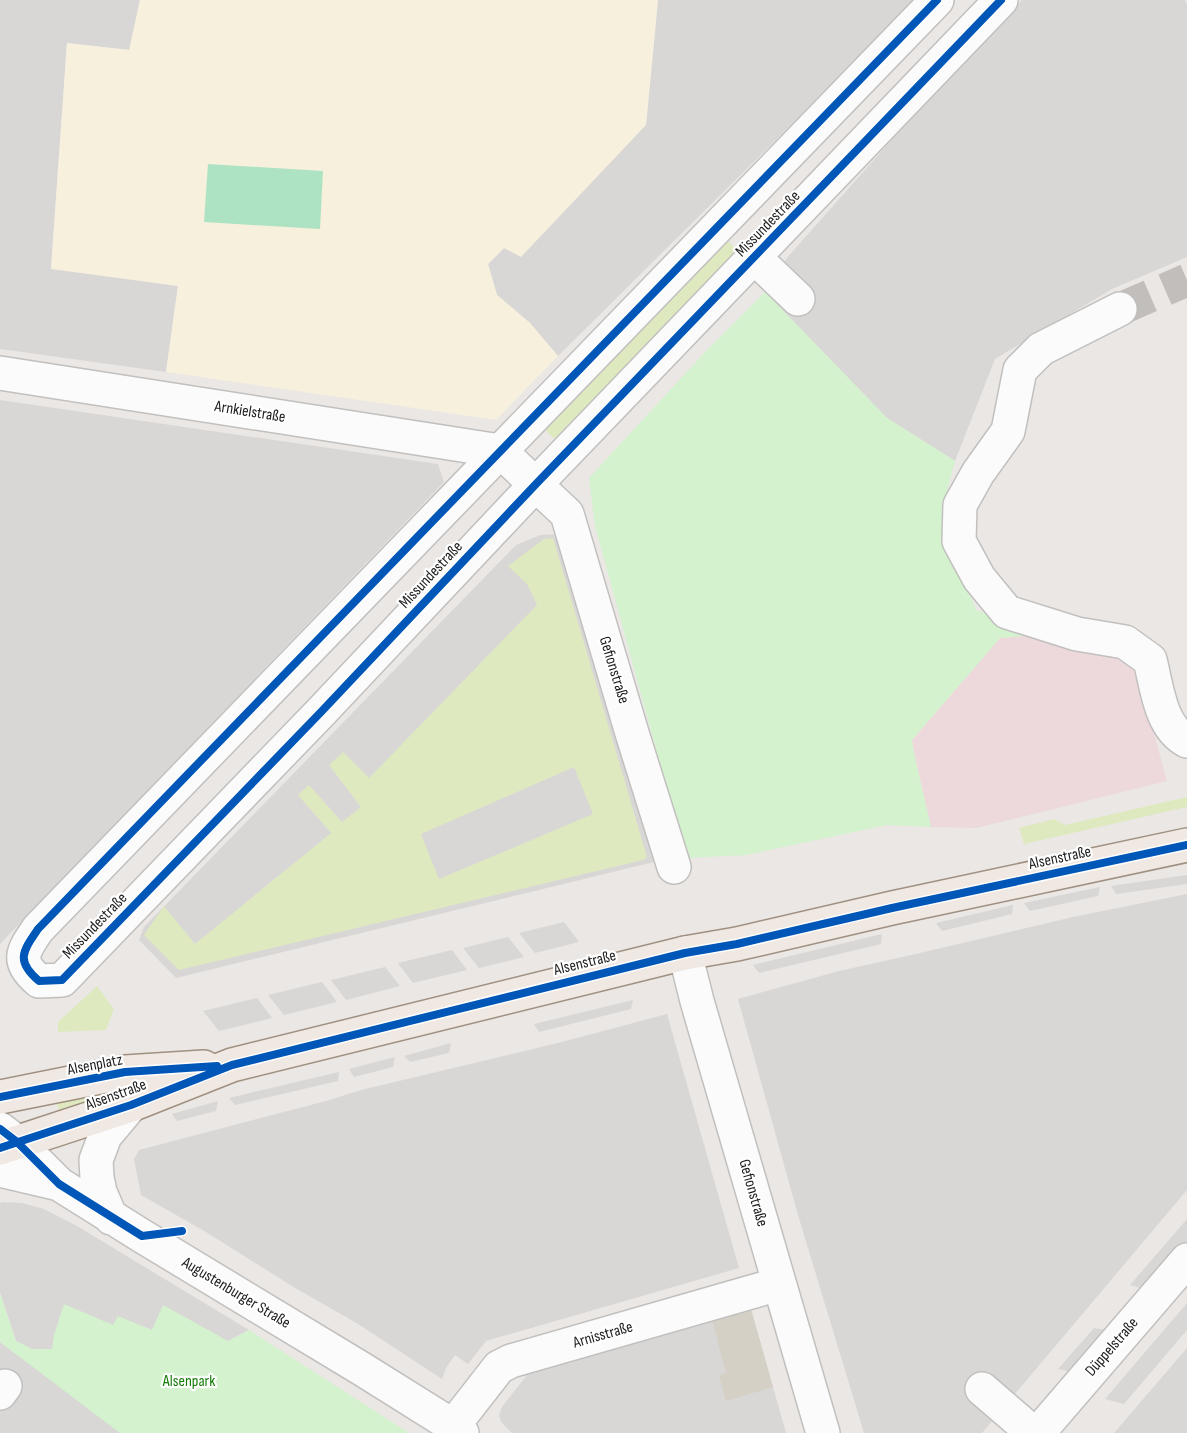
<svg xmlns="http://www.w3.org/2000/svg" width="1187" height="1433" font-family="'Sofia Sans Condensed',sans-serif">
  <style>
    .residential { fill: #d9d7d6 }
    .commercial { fill: #edd9db }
    .education { fill: #f6f0dd }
    .religious { fill: #d8d7d6 }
    .construction { fill: #d4d0c5 }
    .grass { fill: #dee9c0; fill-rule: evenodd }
    .park { fill: #d3f2cd }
    .pitch { fill: #ade3c2 }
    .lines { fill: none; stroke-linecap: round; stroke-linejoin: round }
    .minor-tunnel { stroke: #c1bebc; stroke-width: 33; stroke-dasharray: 33 16; stroke-linecap: butt }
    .minor-casing { stroke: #c1c0bf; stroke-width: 36 }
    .major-casing { stroke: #a09081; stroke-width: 36 }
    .minor { stroke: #fcfbfb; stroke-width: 33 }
    .major { stroke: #f0e8e2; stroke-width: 33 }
    .cycleway-casing { stroke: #fff; stroke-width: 11 }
    .cycleway { stroke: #0057b8; stroke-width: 8 }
    .labels { text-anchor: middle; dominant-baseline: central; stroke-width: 4.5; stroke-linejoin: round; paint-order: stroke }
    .street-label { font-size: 16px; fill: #1c1c1c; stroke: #fff }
    .park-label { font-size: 16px; fill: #147c07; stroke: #fff }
  </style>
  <rect width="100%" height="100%" fill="#eae7e4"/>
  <path class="residential" d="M 0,0 L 140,0 L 130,50 L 67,43 L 51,268 L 178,286 L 166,372 L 0,349 Z
    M 658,0 L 917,0 L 558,356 L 530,323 L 497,295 L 488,264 L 504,248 L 646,125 Z
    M 1022,0 L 1185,0 L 1187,5 L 1187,257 L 1112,289 L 995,359 L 955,461 L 887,418 L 765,292 L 786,259 L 910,119 Z
    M 0,400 L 438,464 L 444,482 L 0,944 Z
    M 558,534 L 654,862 L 176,978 L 139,940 L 144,927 L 516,545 L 540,535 Z
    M 1187,894 L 1187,1190 L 982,1433 L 864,1433 L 798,1215 L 738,999 L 839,971 L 920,953 L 1073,917 Z
    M 667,1014 L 739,1268 L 486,1341 L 468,1364 L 455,1355 L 446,1368 L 442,1379 L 358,1324 L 292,1286 L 206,1232 L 141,1195 L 134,1159 L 139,1150 L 326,1101 L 361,1090 L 562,1042 Z
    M 3,1202 L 22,1203 L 44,1209 L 77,1226 L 249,1330 L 226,1342 L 139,1358 L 57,1349 L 31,1349 L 16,1341 L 0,1293 L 0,1203 Z
    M 751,1309 L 786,1433 L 512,1433 L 501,1422 L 499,1415 L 502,1407 L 527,1375 Z
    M 0,1342 L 64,1389 L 120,1433 L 0,1433 Z
    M 1187,1348 L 1187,1433 L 1114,1433 Z"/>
  <path class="commercial" d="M 1052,634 L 1134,660 L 1167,781 L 976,828 L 931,827 L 914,753 L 912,740 L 1000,638 Z"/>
  <path class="education" d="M 140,0 L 658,0 L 646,125 L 521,257 L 504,248 L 488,264 L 497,295 L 530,323 L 558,356 L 496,420 L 166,372 L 178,286 L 51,269 L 67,43 L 129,50 Z"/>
  <path class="religious" d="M 1187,875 L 1187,884 L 1116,894 L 1111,886 Z
    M 1100,887 L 1098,896 L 1030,911 L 1024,903 Z
    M 1013,905 L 1012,914 L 942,931 L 936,923 Z
    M 564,922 L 579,942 L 535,953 L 519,933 Z
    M 882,934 L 881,944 L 759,973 L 753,965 Z
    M 508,937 L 524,957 L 479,968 L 463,948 Z
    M 452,950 L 467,970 L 413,983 L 398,963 Z
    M 385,967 L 400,986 L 346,1000 L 331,980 Z
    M 322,982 L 337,1002 L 284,1015 L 268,995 Z
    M 257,998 L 272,1018 L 219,1031 L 203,1011 Z
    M 633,1000 L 631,1009 L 539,1032 L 534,1024 Z
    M 451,1043 L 449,1053 L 410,1062 L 404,1056 Z
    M 395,1057 L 393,1067 L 354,1077 L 349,1069 Z
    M 339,1072 L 338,1081 L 235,1105 L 229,1098 Z
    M 218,1101 L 216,1111 L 177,1121 L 172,1114 Z
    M 1187,1219 L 1187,1246 L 1148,1290 L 1130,1285 Z
    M 1187,1303 L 1187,1330 L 1124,1404 L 1105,1399 Z
    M 1094,1328 L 1114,1331 L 1078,1373 L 1058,1369 Z
    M 0,1358 L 41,1391 L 7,1433 L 0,1433 Z"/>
  <path class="construction" d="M 751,1309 L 773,1387 L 726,1401 L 719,1375 L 726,1373 L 712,1320 Z"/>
  <path class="grass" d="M 723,236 L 744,257 L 560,444 L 539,424 Z
    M 553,538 L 647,857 L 643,860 L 179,970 L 144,935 L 164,906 L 195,944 L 331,833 L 298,795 L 309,785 L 342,822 L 361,807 L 329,765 L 343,752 L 369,778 L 537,605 L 527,584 L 508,566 L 544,539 ZM 574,767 L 593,814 L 439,879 L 421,834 Z
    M 1187,797 L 1187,807 L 1024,844 L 1019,828 L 1054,819 L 1065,825 Z
    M 97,986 L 114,1009 L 106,1030 L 58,1032 L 58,1022 Z
    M 124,1088 L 126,1091 L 61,1115 L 55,1100 Z"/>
  <path class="park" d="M 765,292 L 887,418 L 955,461 L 947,490 L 961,574 L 976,610 L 1014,624 L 1052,634 L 1000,638 L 912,740 L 914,753 L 931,827 L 887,825 L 746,855 L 686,858 L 595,526 L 589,478 L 708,349 Z
    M 0,1293 L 16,1341 L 32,1349 L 52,1349 L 54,1335 L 64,1304 L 113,1325 L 118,1316 L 152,1330 L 163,1305 L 228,1341 L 249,1330 L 409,1433 L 120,1433 L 0,1342 Z"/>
  <path class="pitch" d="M 208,164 L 323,171 L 320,229 L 204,222 Z"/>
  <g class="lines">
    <path class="minor-tunnel" d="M 1120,309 L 1187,280"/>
    <defs>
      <path id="minor" d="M 937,0 L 38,929 C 23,951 15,961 39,981 L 62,980 L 321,712 L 536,484 L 1001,0
        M 754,257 L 798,299
        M 1120,309 L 1041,349 L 1020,370 L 1008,431 L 978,473 L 960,505 L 959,541 L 979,578 L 1007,612 L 1077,634 L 1125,642 L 1150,660 C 1157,687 1160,727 1187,741
        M 0,373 L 500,451 L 567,514 L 632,733 L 674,867
        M 685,953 L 697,1001 L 823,1433
        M 0,1129 L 17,1142 L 59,1184 L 142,1236 L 362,1369 L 453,1426 L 462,1433
        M 0,1170 L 59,1184
        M 111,1218 L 100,1192 L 97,1178 L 96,1160 L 105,1136 L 131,1105
        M 982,1389 L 1033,1433
        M 0,1393 L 5,1386
        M 453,1426 L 499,1367 L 511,1361 L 779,1284
        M 1038,1433 L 1187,1260"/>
      <path id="major" d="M 0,1097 L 125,1072 L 204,1067
        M 0,1148 L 131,1105 L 232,1065 L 685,953 L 737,944 L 892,908 L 1187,845"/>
    </defs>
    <use href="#minor" class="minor-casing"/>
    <use href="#major" class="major-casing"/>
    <use href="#minor" class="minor"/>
    <use href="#major" class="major"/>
    <defs>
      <path id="cycleway" d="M 937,0 L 38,929 C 23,951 15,961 39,981 L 62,980 L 321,712 L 536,484 L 1001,0
        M 0,1097 L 125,1072 L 217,1066
        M 0,1129 L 17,1142 L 59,1184 L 142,1236 L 182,1231
        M 0,1148 L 131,1105 L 232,1065 L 685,953 L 737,944 L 892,908 L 1187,845"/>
    </defs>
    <use href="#cycleway" class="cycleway-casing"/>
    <use href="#cycleway" class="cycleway"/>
  </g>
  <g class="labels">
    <g class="street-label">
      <text transform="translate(768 224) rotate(-46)">Missundestraße</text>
      <text transform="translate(250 412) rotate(9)">Arnkielstraße</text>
      <text transform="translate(431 575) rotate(-47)">Missundestraße</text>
      <text transform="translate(614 670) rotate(73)">Gefionstraße</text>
      <text transform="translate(1060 858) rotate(-12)">Alsenstraße</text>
      <text transform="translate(95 926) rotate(-46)">Missundestraße</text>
      <text transform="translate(585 963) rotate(-14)">Alsenstraße</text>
      <text transform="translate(95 1065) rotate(-11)">Alsenplatz</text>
      <text transform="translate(116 1095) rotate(-20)">Alsenstraße</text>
      <text transform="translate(753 1193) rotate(74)">Gefionstraße</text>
      <text transform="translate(236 1293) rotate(31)">Augustenburger Straße</text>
      <text transform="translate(603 1335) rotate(-16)">Arnisstraße</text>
      <text transform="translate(1112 1347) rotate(-49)">Düppelstraße</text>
    </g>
    <g class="park-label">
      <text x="189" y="1381">Alsenpark</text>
    </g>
  </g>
</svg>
